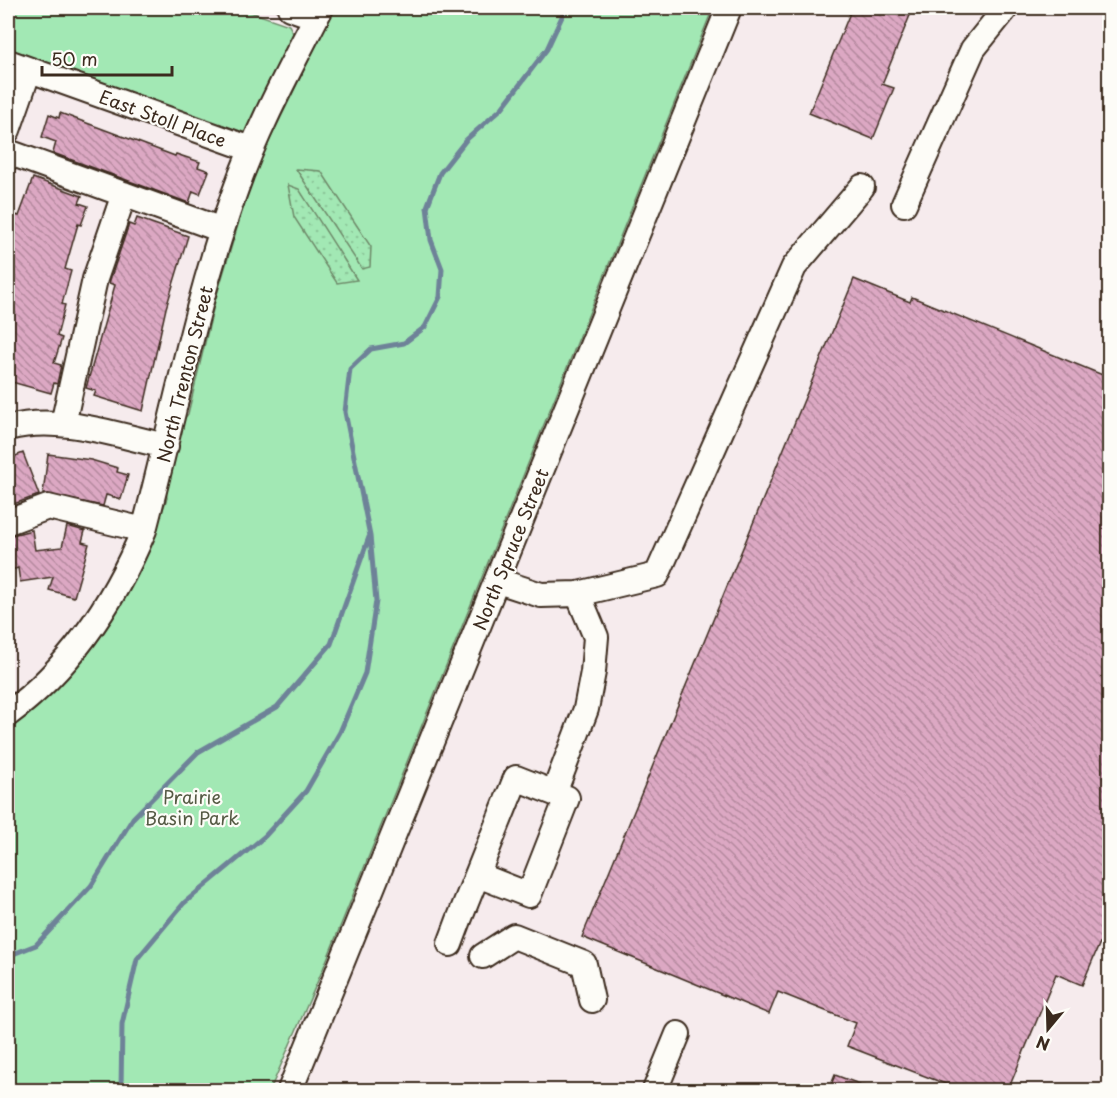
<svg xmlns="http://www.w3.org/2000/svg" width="1117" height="1098" font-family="'Playpen Sans',sans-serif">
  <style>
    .park { fill: #a2e8b4; stroke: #6e8969; stroke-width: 1.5 }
    .garden { fill: url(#garden-dots); stroke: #6e8969; stroke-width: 1.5 }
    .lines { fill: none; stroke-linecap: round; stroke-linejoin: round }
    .stream { stroke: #6e8298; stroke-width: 5 }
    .building { fill: url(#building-back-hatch); stroke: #3b2a1e; stroke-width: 1.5 }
    .minor-casing { stroke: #3b2a1e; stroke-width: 28 }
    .minor { stroke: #fdfcf7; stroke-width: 24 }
    .labels { text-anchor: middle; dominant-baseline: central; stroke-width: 4.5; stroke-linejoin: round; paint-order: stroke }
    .street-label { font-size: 18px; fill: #3b2a1e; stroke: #fdfcf7 }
    .park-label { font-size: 18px; fill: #555a44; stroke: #fdfcf7 }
  </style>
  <defs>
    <pattern id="garden-dots" width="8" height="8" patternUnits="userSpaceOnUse" patternTransform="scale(1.5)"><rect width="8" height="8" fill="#a2e8b4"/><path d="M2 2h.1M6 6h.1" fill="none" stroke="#8cc79a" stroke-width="1.8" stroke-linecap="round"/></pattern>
    <pattern id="building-back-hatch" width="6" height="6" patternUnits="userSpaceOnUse" patternTransform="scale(1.5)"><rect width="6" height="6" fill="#dca8c3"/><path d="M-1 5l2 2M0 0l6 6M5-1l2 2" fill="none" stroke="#b4899e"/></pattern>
  </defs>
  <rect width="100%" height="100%" fill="#f6ebed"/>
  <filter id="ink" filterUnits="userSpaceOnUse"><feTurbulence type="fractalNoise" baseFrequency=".0167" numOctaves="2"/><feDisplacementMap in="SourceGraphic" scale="12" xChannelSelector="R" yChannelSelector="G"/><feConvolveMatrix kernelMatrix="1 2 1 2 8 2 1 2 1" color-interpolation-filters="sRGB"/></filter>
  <g filter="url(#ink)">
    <path class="park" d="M 8,8 L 239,8 L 289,25 L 296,39 L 245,137 L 8,54 Z
      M 334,8 L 713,8 L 323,969 L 270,1090 L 8,1090 L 8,726 C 86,665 135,592 167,498 L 166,490 L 184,419 L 188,414 L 215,301 L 247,195 L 247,187 Z"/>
    <path class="garden" d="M 296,169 L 321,171 L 371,247 L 370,267 L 362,269 Z
      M 288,185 L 299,189 L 357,280 L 337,283 L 294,217 Z"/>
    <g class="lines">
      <path class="stream" d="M 8,956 L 36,945 L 91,886 L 133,818 L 198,752 L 277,707 L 331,644 L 369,537
        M 121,1090 L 122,1024 L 137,959 L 184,903 L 265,836 L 306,791 L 340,732 L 365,673 L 376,601 L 370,536 L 345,412 L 350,369 L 371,349 L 404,343 L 425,327 L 440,297 L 442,269 L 431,240 L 427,207 L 440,173 L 466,140 L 502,108 L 547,49 L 566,8"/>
    </g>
    <path class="building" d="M 852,8 L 913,8 L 882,84 L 894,88 L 873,139 L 809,113 Z
      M 60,113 L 175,156 L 176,154 L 200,162 L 198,167 L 209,171 L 200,194 L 193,191 L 189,203 L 53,153 L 56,142 L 42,137 L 49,114 L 59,118 Z
      M 33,178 L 82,196 L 79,203 L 88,206 L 81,225 L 78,224 L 65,269 L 71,271 L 62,304 L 65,305 L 57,336 L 62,338 L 54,363 L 61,365 L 57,384 L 54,383 L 51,393 L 8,381 L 8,360 L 11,346 L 8,345 L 8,270 L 15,242 L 9,240 L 16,215 L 19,216 Z
      M 137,218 L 188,236 L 166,308 L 143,411 L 94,396 L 96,391 L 86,388 L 115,285 L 109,283 L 129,224 L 134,226 Z
      M 854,279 L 910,302 L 912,297 L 1110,378 L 1110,919 L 1082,985 L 1056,974 L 1008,1090 L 961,1090 L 847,1046 L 856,1023 L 778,992 L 769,1014 L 582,937 Z
      M 23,453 L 39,495 L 8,506 L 8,459 Z
      M 48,454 L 91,460 L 118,468 L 117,472 L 128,475 L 121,499 L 106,495 L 103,506 L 43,494 Z
      M 67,526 L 85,531 L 82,542 L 89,544 L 74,597 L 49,590 L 53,577 L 20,582 L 18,568 L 8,571 L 8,536 L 32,530 L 35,550 L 62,547 Z
      M 835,1075 L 873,1089 L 873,1090 L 829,1090 Z"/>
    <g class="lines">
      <defs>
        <path id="minor" d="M 290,8 L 316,17
          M 8,62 L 251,149
          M 8,130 L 29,70
          M 8,152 L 222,230
          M 904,204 L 973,49 L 1006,8
          M 63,424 L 95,279 L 124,194
          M 8,428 C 59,414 115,435 166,446
          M 8,522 L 48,507 L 144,530
          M 498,581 L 541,595 L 578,594 L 657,575 L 794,267 L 862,187
          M 8,714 C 71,667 114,602 144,530 C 173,419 195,305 233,197 C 256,131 289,70 321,8
          M 554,793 L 586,709 L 593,672 L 596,637 L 578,594
          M 450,944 L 459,920 L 516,778 L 567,798 L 529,895 L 478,875
          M 483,956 L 514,936 L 584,964 L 592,1000
          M 290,1090 L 729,8
          M 655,1090 L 678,1034"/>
      </defs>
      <use href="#minor" class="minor-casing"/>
      <use href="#minor" class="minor"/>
    </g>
  </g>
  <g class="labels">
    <g class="street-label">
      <text transform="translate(163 118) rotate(20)">East Stoll Place</text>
      <text transform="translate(184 374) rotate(-76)">North Trenton Street</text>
      <text transform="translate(510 549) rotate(-68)">North Spruce Street</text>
    </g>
    <g class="park-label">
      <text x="192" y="796">Prairie<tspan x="192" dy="21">Basin Park</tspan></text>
    </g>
  </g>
  <rect width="1117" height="1098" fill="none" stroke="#fdfcf7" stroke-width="30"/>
  <rect x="15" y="15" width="1087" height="1068" fill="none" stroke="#3b2a1e" stroke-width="2" filter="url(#ink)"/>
  <g transform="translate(1048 1029) rotate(199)" stroke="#fdfcf7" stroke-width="4.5" paint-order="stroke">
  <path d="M0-4.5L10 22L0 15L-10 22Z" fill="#3b2a1e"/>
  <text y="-9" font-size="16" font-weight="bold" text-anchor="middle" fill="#3b2a1e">N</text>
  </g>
  <path d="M42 66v9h130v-9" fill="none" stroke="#3b2a1e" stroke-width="3"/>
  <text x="51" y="66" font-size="18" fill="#3b2a1e" stroke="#fdfcf7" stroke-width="4.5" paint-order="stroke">50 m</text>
</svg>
